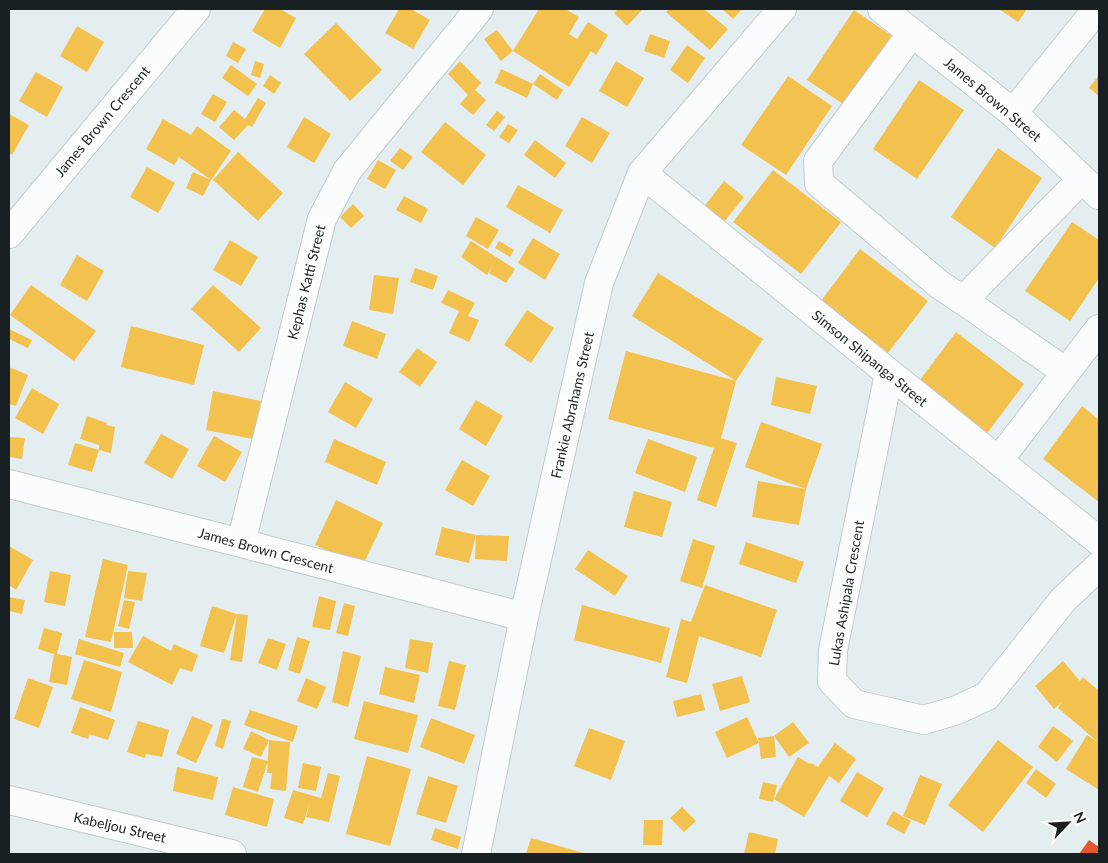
<svg xmlns="http://www.w3.org/2000/svg" width="1108" height="863" font-family="Lato,sans-serif">
  <style>
    .homes { fill: #f2c14e }
    .shops { fill: #e4572e }
    .lines { fill: none; stroke-linecap: round; stroke-linejoin: round }
    .minor-casing { stroke: #c3cbcd; stroke-width: 30 }
    .minor { stroke: #fbfcfd; stroke-width: 28 }
    .labels { text-anchor: middle; dominant-baseline: central; stroke-width: 5; stroke-linejoin: round; paint-order: stroke }
    .street-label { font-size: 14px; fill: #192023; stroke: #fff }
  </style>
  <rect width="100%" height="100%" fill="#e4eef1"/>
  <path class="homes" d="M 265,9 L 280,9 L 296,18 L 280,48 L 252,31 Z
    M 399,9 L 411,9 L 430,20 L 413,49 L 385,33 Z
    M 539,9 L 565,9 L 579,17 L 569,34 L 577,39 L 588,22 L 608,35 L 596,55 L 591,51 L 569,87 L 513,51 Z
    M 618,9 L 643,9 L 627,26 L 614,13 Z
    M 669,9 L 704,9 L 728,29 L 710,50 L 666,12 Z
    M 722,9 L 742,9 L 733,19 Z
    M 999,9 L 1027,9 L 1018,22 Z
    M 854,10 L 898,40 L 852,110 L 807,80 Z
    M 336,23 L 382,70 L 350,101 L 304,54 Z
    M 77,26 L 104,42 L 87,72 L 60,56 Z
    M 497,30 L 513,51 L 501,61 L 484,39 Z
    M 650,34 L 670,41 L 664,58 L 644,51 Z
    M 233,42 L 246,49 L 238,63 L 226,56 Z
    M 687,45 L 705,58 L 688,83 L 670,70 Z
    M 255,61 L 264,64 L 260,78 L 251,75 Z
    M 460,61 L 481,83 L 475,90 L 486,100 L 473,115 L 460,104 L 468,95 L 448,74 Z
    M 616,61 L 644,78 L 627,107 L 599,91 Z
    M 231,65 L 257,84 L 248,96 L 222,78 Z
    M 501,69 L 533,84 L 540,74 L 563,90 L 557,100 L 533,84 L 527,98 L 495,83 Z
    M 36,72 L 63,87 L 47,117 L 19,101 Z
    M 270,75 L 281,83 L 274,94 L 263,86 Z
    M 1099,75 L 1099,96 L 1089,88 Z
    M 788,76 L 832,106 L 786,175 L 741,145 Z
    M 919,80 L 964,110 L 917,179 L 873,149 Z
    M 213,94 L 227,102 L 215,122 L 201,114 Z
    M 258,98 L 266,103 L 252,127 L 248,125 L 234,140 L 219,127 L 234,110 L 245,119 Z
    M 497,111 L 505,117 L 494,131 L 486,125 Z
    M 9,114 L 29,125 L 12,155 L 9,153 Z
    M 304,117 L 331,134 L 314,163 L 287,147 Z
    M 582,117 L 610,133 L 592,163 L 565,146 Z
    M 163,119 L 191,135 L 197,126 L 231,151 L 211,180 L 203,196 L 186,188 L 193,172 L 211,180 L 179,157 L 174,165 L 146,149 Z
    M 445,122 L 486,155 L 463,185 L 421,152 Z
    M 508,124 L 518,130 L 509,143 L 499,137 Z
    M 535,140 L 566,163 L 555,178 L 524,155 Z
    M 400,148 L 413,157 L 403,170 L 390,161 Z
    M 998,148 L 1042,178 L 995,248 L 951,217 Z
    M 238,152 L 283,193 L 258,221 L 213,180 Z
    M 378,160 L 396,170 L 385,189 L 367,179 Z
    M 147,167 L 175,183 L 158,213 L 130,197 Z
    M 773,170 L 841,222 L 801,274 L 733,222 Z
    M 724,181 L 744,197 L 719,228 L 699,213 Z
    M 518,185 L 563,210 L 550,233 L 506,207 Z
    M 404,196 L 428,209 L 421,223 L 396,210 Z
    M 353,204 L 364,216 L 351,228 L 340,217 Z
    M 476,217 L 499,230 L 488,249 L 466,236 Z
    M 1072,222 L 1099,240 L 1099,278 L 1070,321 L 1025,291 Z
    M 533,238 L 560,254 L 545,280 L 518,263 Z
    M 230,240 L 258,257 L 241,286 L 213,270 Z
    M 471,241 L 515,269 L 506,283 L 489,273 L 493,265 L 487,275 L 461,257 Z
    M 499,241 L 514,250 L 510,257 L 495,248 Z
    M 860,249 L 928,301 L 888,353 L 821,301 Z
    M 77,255 L 104,271 L 87,301 L 60,285 Z
    M 415,268 L 438,276 L 433,290 L 410,282 Z
    M 658,273 L 763,339 L 736,381 L 632,316 Z
    M 374,275 L 399,278 L 393,314 L 369,310 Z
    M 31,285 L 96,331 L 74,361 L 10,315 Z
    M 213,285 L 261,328 L 239,352 L 191,309 Z
    M 448,290 L 475,303 L 468,316 L 479,320 L 469,342 L 449,333 L 459,311 L 441,303 Z
    M 527,310 L 554,328 L 531,363 L 504,345 Z
    M 352,321 L 386,334 L 377,359 L 343,346 Z
    M 131,326 L 204,345 L 194,385 L 121,367 Z
    M 9,329 L 32,340 L 28,348 L 9,339 Z
    M 956,332 L 1024,384 L 985,436 L 917,384 Z
    M 417,348 L 437,362 L 420,387 L 399,372 Z
    M 626,351 L 736,381 L 721,438 L 737,443 L 716,507 L 697,500 L 714,448 L 608,419 Z
    M 9,367 L 28,375 L 16,406 L 9,404 Z
    M 776,377 L 817,386 L 810,414 L 771,405 Z
    M 345,382 L 373,399 L 356,428 L 328,412 Z
    M 32,388 L 59,404 L 43,434 L 15,418 Z
    M 213,391 L 261,401 L 253,439 L 206,430 Z
    M 476,400 L 503,416 L 486,446 L 459,429 Z
    M 1082,406 L 1099,420 L 1099,502 L 1043,459 Z
    M 87,416 L 107,423 L 106,425 L 115,427 L 111,453 L 99,450 L 99,445 L 80,439 Z
    M 761,422 L 822,444 L 806,489 L 799,525 L 752,517 L 758,481 L 806,489 L 745,467 Z
    M 161,434 L 189,449 L 172,479 L 144,463 Z
    M 214,436 L 242,452 L 225,482 L 197,466 Z
    M 9,437 L 25,438 L 22,459 L 9,457 Z
    M 334,439 L 386,462 L 377,485 L 325,462 Z
    M 648,439 L 697,457 L 685,492 L 635,473 Z
    M 75,443 L 99,450 L 92,472 L 68,465 Z
    M 462,460 L 490,476 L 473,506 L 445,490 Z
    M 634,491 L 672,502 L 662,537 L 624,527 Z
    M 336,500 L 383,523 L 362,567 L 315,545 Z
    M 442,527 L 476,535 L 469,563 L 435,555 Z
    M 476,535 L 509,536 L 507,561 L 475,559 Z
    M 693,539 L 715,546 L 702,588 L 680,581 Z
    M 746,542 L 804,562 L 796,583 L 739,564 Z
    M 9,546 L 33,560 L 16,590 L 9,585 Z
    M 588,550 L 628,576 L 615,596 L 575,569 Z
    M 103,559 L 128,565 L 111,642 L 85,637 Z
    M 50,571 L 71,575 L 65,606 L 44,602 Z
    M 128,571 L 147,573 L 142,601 L 124,598 Z
    M 705,585 L 777,610 L 761,657 L 699,636 L 687,683 L 666,677 L 681,619 L 691,622 Z
    M 319,596 L 336,601 L 330,630 L 312,627 Z
    M 9,597 L 25,600 L 22,614 L 9,611 Z
    M 124,600 L 135,602 L 129,629 L 118,626 Z
    M 344,603 L 355,606 L 348,636 L 336,633 Z
    M 582,605 L 670,628 L 661,663 L 574,640 Z
    M 212,606 L 237,614 L 248,615 L 242,662 L 230,660 L 237,614 L 224,653 L 200,646 Z
    M 44,628 L 62,633 L 57,654 L 72,657 L 67,685 L 49,682 L 54,654 L 38,649 Z
    M 114,632 L 132,632 L 133,648 L 114,648 Z
    M 143,636 L 171,651 L 174,644 L 198,655 L 192,672 L 180,668 L 172,685 L 128,662 Z
    M 297,637 L 310,641 L 300,674 L 288,670 Z
    M 268,638 L 286,644 L 277,670 L 258,663 Z
    M 79,639 L 124,653 L 120,667 L 75,654 Z
    M 410,639 L 433,643 L 428,673 L 405,668 Z
    M 343,651 L 361,656 L 348,707 L 332,702 Z
    M 84,660 L 122,672 L 111,712 L 71,699 Z
    M 449,661 L 466,665 L 455,710 L 438,706 Z
    M 1063,661 L 1080,681 L 1083,677 L 1099,691 L 1099,790 L 1066,769 L 1087,735 L 1098,742 L 1058,708 L 1062,702 L 1054,709 L 1035,686 Z
    M 385,667 L 420,675 L 414,703 L 379,694 Z
    M 742,676 L 750,702 L 720,711 L 712,684 Z
    M 28,678 L 53,687 L 39,728 L 14,719 Z
    M 306,678 L 326,687 L 317,709 L 297,701 Z
    M 701,694 L 705,710 L 677,717 L 673,701 Z
    M 364,701 L 418,715 L 408,753 L 354,739 Z
    M 80,707 L 115,720 L 108,740 L 89,734 L 88,739 L 71,733 Z
    M 250,710 L 298,726 L 293,742 L 244,725 Z
    M 192,716 L 213,725 L 196,763 L 176,754 Z
    M 747,717 L 759,743 L 758,738 L 774,736 L 776,757 L 761,759 L 759,743 L 727,758 L 715,732 Z
    M 431,718 L 475,735 L 464,764 L 420,747 Z
    M 222,719 L 231,721 L 223,749 L 215,746 Z
    M 138,721 L 169,730 L 162,757 L 146,754 L 145,758 L 127,752 Z
    M 793,722 L 809,743 L 789,757 L 774,736 Z
    M 1053,726 L 1073,741 L 1057,762 L 1038,747 Z
    M 589,728 L 625,741 L 611,780 L 574,766 Z
    M 251,731 L 269,740 L 261,757 L 243,749 Z
    M 269,740 L 290,742 L 286,791 L 270,789 L 272,773 L 267,773 Z
    M 998,740 L 1033,767 L 983,832 L 948,805 Z
    M 835,743 L 856,759 L 839,783 L 829,776 L 804,817 L 774,799 L 798,757 L 810,764 L 811,763 L 818,767 Z
    M 367,756 L 411,769 L 390,846 L 346,834 Z
    M 252,757 L 268,761 L 258,792 L 243,787 Z
    M 303,763 L 321,767 L 316,791 L 298,788 Z
    M 177,767 L 218,777 L 213,800 L 173,791 Z
    M 1036,769 L 1056,784 L 1046,798 L 1026,783 Z
    M 857,772 L 884,788 L 867,817 L 840,801 Z
    M 328,773 L 340,776 L 329,822 L 306,817 L 310,802 L 303,824 L 284,818 L 293,790 L 321,798 Z
    M 920,775 L 942,784 L 925,825 L 903,816 Z
    M 428,776 L 458,786 L 446,823 L 416,814 Z
    M 763,782 L 777,785 L 773,802 L 759,799 Z
    M 233,787 L 274,799 L 267,827 L 225,815 Z
    M 682,807 L 696,821 L 684,832 L 670,818 Z
    M 893,811 L 911,821 L 904,834 L 886,824 Z
    M 644,820 L 663,820 L 662,845 L 643,845 Z
    M 435,828 L 461,837 L 458,849 L 431,840 Z
    M 749,832 L 778,839 L 775,854 L 744,854 Z
    M 531,838 L 587,854 L 526,854 Z"/>
  <path class="shops" d="M 1089,840 L 1099,847 L 1099,854 L 1079,854 Z"/>
  <g class="lines">
    <defs>
      <path id="minor" d="M 882,9 L 1013,113 L 1099,195
        M 912,33 L 818,161 L 819,183 L 940,285 L 964,301 L 977,286 L 1082,179
        M 1013,113 L 1097,9
        M 642,173 L 889,373 L 1099,541
        M 9,234 L 196,9
        M 964,301 L 1066,372
        M 889,373 L 833,650 L 832,681 L 854,704 L 924,720 L 957,710 L 987,696 L 1063,600 L 1099,566
        M 999,460 L 1099,329
        M 9,484 L 241,543 L 524,617
        M 241,543 L 322,219 L 347,171 L 479,9
        M 9,800 L 232,854
        M 476,854 L 524,617 L 599,283 L 642,173 L 782,9"/>
    </defs>
    <use href="#minor" class="minor-casing"/>
    <use href="#minor" class="minor"/>
  </g>
  <g class="labels">
    <g class="street-label">
      <text transform="translate(993 99) rotate(40)">James Brown Street</text>
      <text transform="translate(102 121) rotate(-50)">James Brown Crescent</text>
      <text transform="translate(306 282) rotate(-76)">Kephas Katti Street</text>
      <text transform="translate(870 358) rotate(39)">Simson Shipanga Street</text>
      <text transform="translate(572 405) rotate(-77)">Frankie Abrahams Street</text>
      <text transform="translate(266 550) rotate(15)">James Brown Crescent</text>
      <text transform="translate(846 593) rotate(-80)">Lukas Ashipala Crescent</text>
      <text transform="translate(120 827) rotate(13)">Kabeljou Street</text>
    </g>
  </g>
  <rect width="1108" height="863" fill="none" stroke="#192023" stroke-width="20"/>
  <g transform="translate(1068 823) rotate(65)" stroke="#ffffff" stroke-width="4" paint-order="stroke">
  <path d="M0-4L9 19L0 12L-9 19Z" fill="#192023"/>
  <text y="-8" font-size="14" font-weight="bold" text-anchor="middle" fill="#192023">N</text>
  </g>
</svg>
